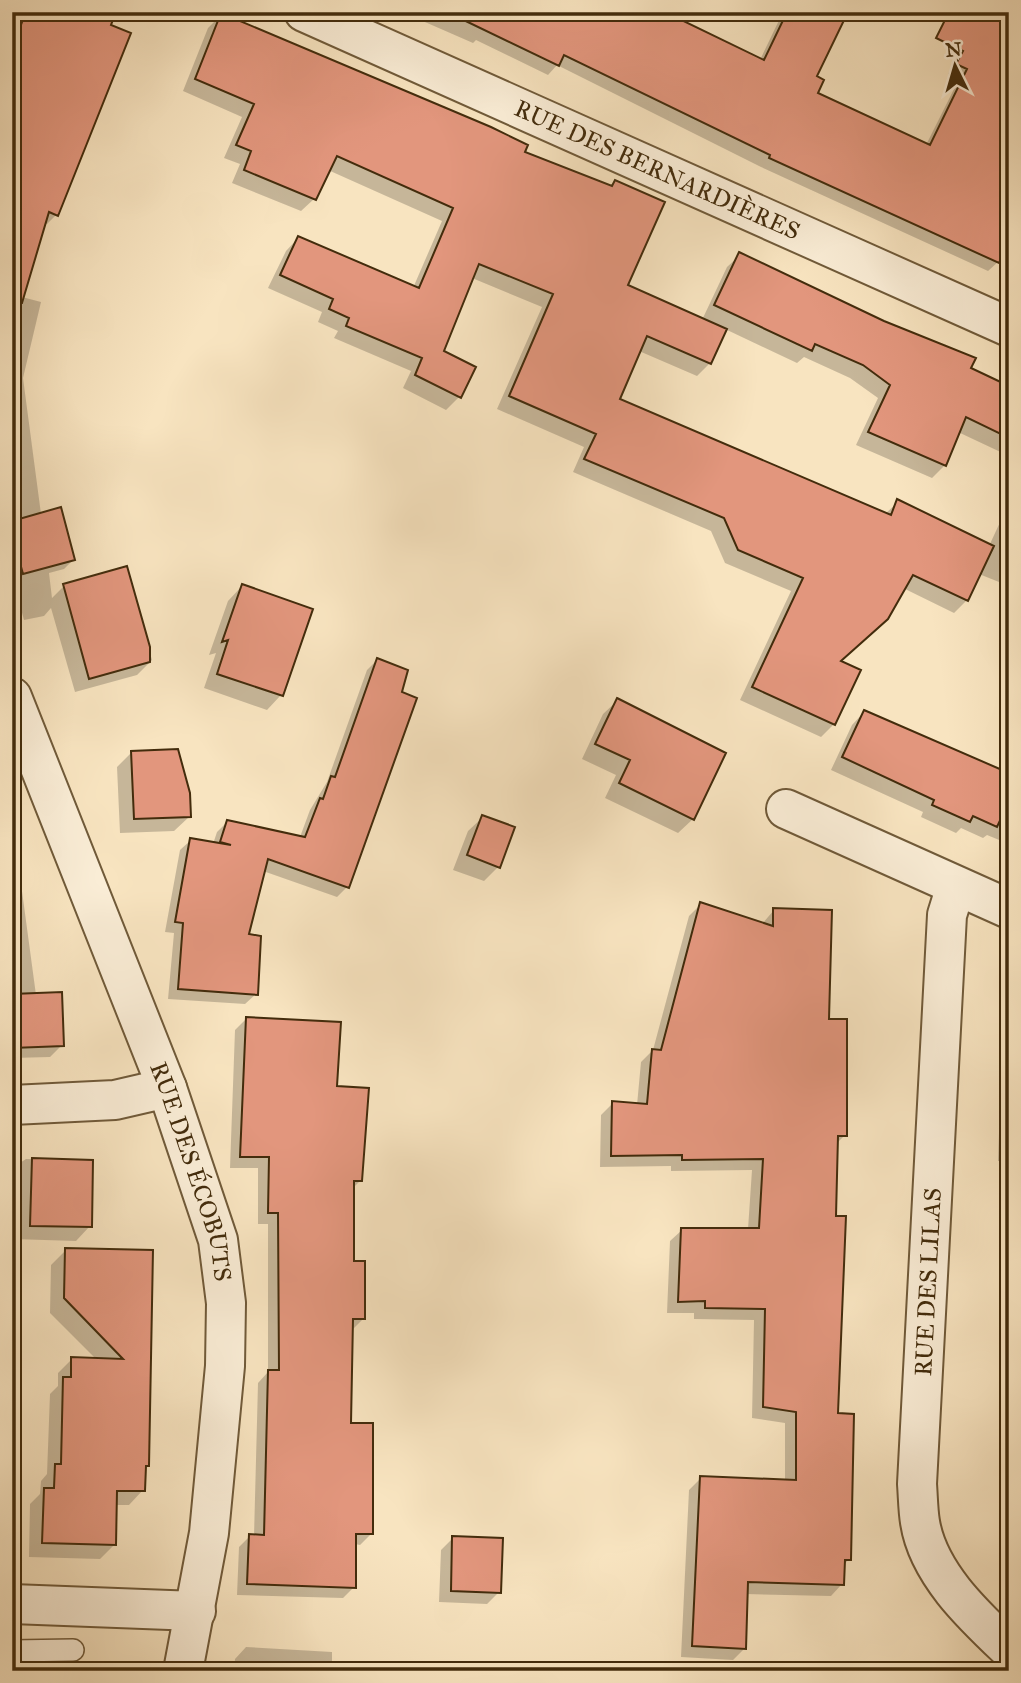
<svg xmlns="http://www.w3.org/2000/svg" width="1021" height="1683" font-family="'IM FELL Great Primer',serif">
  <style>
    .shadow { fill: #0003 }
    .building { fill: #e2967d; stroke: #432c0c; stroke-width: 2 }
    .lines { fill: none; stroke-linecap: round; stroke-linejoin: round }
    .service-casing { stroke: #705a39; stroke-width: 24 }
    .minor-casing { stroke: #705a39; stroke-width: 42 }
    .service { stroke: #faedd6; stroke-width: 21 }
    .minor { stroke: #faedd6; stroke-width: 38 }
    .labels { text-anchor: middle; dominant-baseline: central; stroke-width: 6; stroke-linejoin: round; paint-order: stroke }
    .street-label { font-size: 24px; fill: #432c0c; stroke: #faedd6 }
  </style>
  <rect width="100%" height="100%" fill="#f8e4c0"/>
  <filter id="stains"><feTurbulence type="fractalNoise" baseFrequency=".00286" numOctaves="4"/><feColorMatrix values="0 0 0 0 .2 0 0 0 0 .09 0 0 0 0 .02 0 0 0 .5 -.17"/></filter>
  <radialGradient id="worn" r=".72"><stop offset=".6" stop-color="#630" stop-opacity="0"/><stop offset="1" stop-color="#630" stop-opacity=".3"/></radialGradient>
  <path class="shadow" d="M 22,12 L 114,12 L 56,215 L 47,224 L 44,223 L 22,297 L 41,302 L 23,378 L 41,514 L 74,559 L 64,569 L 49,573 L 52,598 L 64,586 L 126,569 L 152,660 L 137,675 L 75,692 L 51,608 L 44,616 L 24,620 L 12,577 L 12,37 Z
    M 402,12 L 661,12 L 760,60 L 783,12 L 846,12 L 815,77 L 816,94 L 926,145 L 959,79 L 948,74 L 964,46 L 998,262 L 988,271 L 761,167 L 557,65 L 548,75 L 476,40 L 473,43 Z
    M 221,15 L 523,153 L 610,187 L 615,182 L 626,286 L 702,320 L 727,267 L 740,255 L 1009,388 L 1009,456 L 958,432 L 945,465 L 932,478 L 856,445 L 878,398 L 850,378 L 804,357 L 797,363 L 725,329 L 710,363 L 697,376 L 639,351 L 617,400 L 885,514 L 898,502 L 989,546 L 1009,503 L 1009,586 L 979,574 L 967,600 L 954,613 L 903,588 L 839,662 L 834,724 L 821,737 L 740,700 L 791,591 L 725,563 L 711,531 L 573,472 L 584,447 L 497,409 L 542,307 L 472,278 L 442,352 L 459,397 L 446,410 L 403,388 L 411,371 L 334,338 L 338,331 L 318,322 L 322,312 L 268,288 L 286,251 L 298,238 L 413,288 L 442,221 L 328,170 L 314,199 L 301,211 L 232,183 L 240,164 L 224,158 L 242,117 L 183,91 L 208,28 Z
    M 242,586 L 281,695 L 267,710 L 204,688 L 216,653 L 209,655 L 228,601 Z
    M 377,660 L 347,887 L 337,897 L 263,871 L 247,936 L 256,994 L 245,1004 L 168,999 L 174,933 L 165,932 L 180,850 L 191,840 L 213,844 L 217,832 L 227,822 L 300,837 L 310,810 L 327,782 L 367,670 Z
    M 618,700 L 693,819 L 678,833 L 605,798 L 616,775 L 582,759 L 603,714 Z
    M 864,712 L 1009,775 L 1009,844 L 987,835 L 983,838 L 961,828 L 956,833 L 921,817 L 923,812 L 831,770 L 852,725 Z
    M 132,752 L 189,817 L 174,831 L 120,833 L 117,767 Z
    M 483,817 L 498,867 L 484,881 L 453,870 L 468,831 Z
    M 12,854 L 17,854 L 36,995 L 62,1045 L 50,1057 L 12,1058 Z
    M 701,904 L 762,924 L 774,910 L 827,1021 L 845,1135 L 836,1144 L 836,1415 L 849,1559 L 843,1566 L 842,1584 L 831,1596 L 746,1594 L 744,1649 L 733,1660 L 681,1657 L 689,1490 L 701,1478 L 785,1481 L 785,1423 L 752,1418 L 754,1320 L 694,1319 L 694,1313 L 667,1313 L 670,1241 L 682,1230 L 748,1229 L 752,1170 L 671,1171 L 671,1166 L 600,1167 L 601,1115 L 613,1103 L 637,1105 L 641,1062 L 653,1050 L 689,916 Z
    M 1009,989 L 1009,1232 L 1008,1161 L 998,1161 L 1004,993 Z
    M 246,1019 L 336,1088 L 360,1181 L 352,1189 L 353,1263 L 364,1318 L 353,1329 L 349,1424 L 371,1534 L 360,1545 L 355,1544 L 354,1587 L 343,1598 L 237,1595 L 239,1547 L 250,1536 L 254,1536 L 258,1383 L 268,1372 L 268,1224 L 258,1224 L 258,1168 L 230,1168 L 235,1030 Z
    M 26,1159 L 92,1161 L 90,1226 L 76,1241 L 12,1239 L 12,1168 Z
    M 66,1250 L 151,1252 L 147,1465 L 144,1468 L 143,1490 L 129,1505 L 115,1505 L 115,1544 L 100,1559 L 29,1557 L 30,1504 L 40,1494 L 41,1481 L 47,1474 L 50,1394 L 58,1386 L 58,1373 L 72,1359 L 96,1359 L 50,1313 L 51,1265 Z
    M 1009,1487 L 1009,1557 L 1008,1557 Z
    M 453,1538 L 499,1592 L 487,1604 L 439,1602 L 441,1550 Z
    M 246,1647 L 332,1652 L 332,1671 L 234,1671 L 235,1659 Z"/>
  <path class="building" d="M 26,12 L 116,12 L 111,25 L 131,33 L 58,216 L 49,212 L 22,303 L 12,302 L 12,48 Z
    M 447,12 L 665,12 L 764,60 L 787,12 L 848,12 L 817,76 L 824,80 L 818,93 L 930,145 L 967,69 L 956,64 L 963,51 L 936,38 L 949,12 L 1009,12 L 1009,242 L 999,263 L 769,158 L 770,155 L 564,55 L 559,66 Z
    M 221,13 L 491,127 L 528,145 L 525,152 L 612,186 L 615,180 L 665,202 L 628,285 L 727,329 L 711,364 L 647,336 L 620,399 L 891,515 L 897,499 L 994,546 L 968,601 L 913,575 L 888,619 L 841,661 L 861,670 L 835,725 L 752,687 L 803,578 L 738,550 L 724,518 L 584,459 L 596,434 L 509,396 L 553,294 L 479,264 L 444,351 L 476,367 L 461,398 L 415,375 L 422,358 L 346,326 L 349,318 L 329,309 L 333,299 L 280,275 L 298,236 L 419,288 L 453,208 L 337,156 L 316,200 L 244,170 L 251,151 L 236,145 L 254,104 L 195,79 Z
    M 739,252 L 884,321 L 976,358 L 971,368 L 1009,386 L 1009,438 L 966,417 L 946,466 L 868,432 L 890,385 L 863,365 L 815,344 L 812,351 L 714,305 Z
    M 61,507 L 75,560 L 23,574 L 12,534 L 12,521 Z
    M 127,566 L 150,647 L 150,662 L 89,679 L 63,584 Z
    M 242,584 L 313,609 L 283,696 L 217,674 L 228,640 L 222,642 Z
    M 377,658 L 408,670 L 402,692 L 417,698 L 349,888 L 268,859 L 249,934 L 261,936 L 258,995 L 178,989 L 183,923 L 175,922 L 190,838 L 231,845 L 220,842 L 227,820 L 305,837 L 320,798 L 323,799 L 331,776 L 335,777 Z
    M 617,698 L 726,753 L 694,820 L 619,783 L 630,760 L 595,744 Z
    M 864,710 L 1009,773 L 1009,801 L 997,827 L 973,816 L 970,822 L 932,805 L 934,800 L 842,757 Z
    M 178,749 L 190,793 L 191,817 L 134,819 L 131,751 Z
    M 482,815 L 515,827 L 500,868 L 467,855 Z
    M 700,902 L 773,926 L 773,908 L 832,910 L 829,1019 L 847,1019 L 847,1136 L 838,1136 L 836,1216 L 846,1216 L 838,1413 L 854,1414 L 851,1560 L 845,1560 L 844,1585 L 748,1582 L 746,1649 L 692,1646 L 700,1476 L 796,1480 L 796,1412 L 763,1407 L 765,1309 L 705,1308 L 705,1301 L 678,1302 L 681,1228 L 759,1228 L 763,1159 L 682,1160 L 682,1155 L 611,1156 L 612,1101 L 647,1104 L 652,1049 L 661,1050 Z
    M 62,992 L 64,1046 L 12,1048 L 12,994 Z
    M 246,1017 L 341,1022 L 337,1086 L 369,1088 L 362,1181 L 354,1181 L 354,1261 L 365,1261 L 365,1319 L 353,1319 L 351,1423 L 373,1423 L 373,1534 L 356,1534 L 356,1588 L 247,1584 L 249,1534 L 264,1535 L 268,1370 L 279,1370 L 278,1213 L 268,1213 L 269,1157 L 240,1157 Z
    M 32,1158 L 93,1160 L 92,1227 L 30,1226 Z
    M 65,1248 L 153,1250 L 149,1466 L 146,1466 L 145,1491 L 117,1491 L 116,1545 L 42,1543 L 44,1488 L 54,1488 L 55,1464 L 61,1464 L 63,1377 L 71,1377 L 71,1357 L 123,1359 L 64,1298 Z
    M 452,1536 L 503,1538 L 501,1593 L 451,1591 Z"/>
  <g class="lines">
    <defs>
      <path id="service" d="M 12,1651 L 73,1650"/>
      <g id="minor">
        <path id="s1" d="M 304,12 L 1009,327"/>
        <path id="s2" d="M 12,697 L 167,1088 L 218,1240 L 226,1303 L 225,1366 L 209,1533 L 183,1671"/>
        <path d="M 786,809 L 1009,909"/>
        <path d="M 956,886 L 947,915 L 917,1484 C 918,1497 918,1510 920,1522 C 928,1573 973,1615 1009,1649"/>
        <path d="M 12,1105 L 115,1100 L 167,1088"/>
        <path d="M 12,1604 L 196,1611"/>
      </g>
    </defs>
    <use href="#service" class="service-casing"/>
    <use href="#minor" class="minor-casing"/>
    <use href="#service" class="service"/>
    <use href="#minor" class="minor"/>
  </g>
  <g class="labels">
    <g class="street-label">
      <text stroke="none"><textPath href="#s1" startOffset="387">RUE DES BERNARDIÈRES</textPath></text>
      <text stroke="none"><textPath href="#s2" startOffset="508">RUE DES ÉCOBUTS</textPath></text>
      <text transform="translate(928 1282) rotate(-87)">RUE DES LILAS</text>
    </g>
  </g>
  <rect width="1021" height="1683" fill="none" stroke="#f8e4c0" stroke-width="42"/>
  <rect x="14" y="14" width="993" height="1655" fill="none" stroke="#432c0c" stroke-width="3.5"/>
  <rect x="21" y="21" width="979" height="1641" fill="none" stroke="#432c0c" stroke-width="2"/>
  <g transform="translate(955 66) rotate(355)" stroke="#faedd6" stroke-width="5" paint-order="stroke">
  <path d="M0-5L12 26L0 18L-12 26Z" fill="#432c0c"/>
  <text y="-10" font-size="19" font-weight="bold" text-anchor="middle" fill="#432c0c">N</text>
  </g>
  <rect width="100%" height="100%" filter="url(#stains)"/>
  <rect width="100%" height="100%" fill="url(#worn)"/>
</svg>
